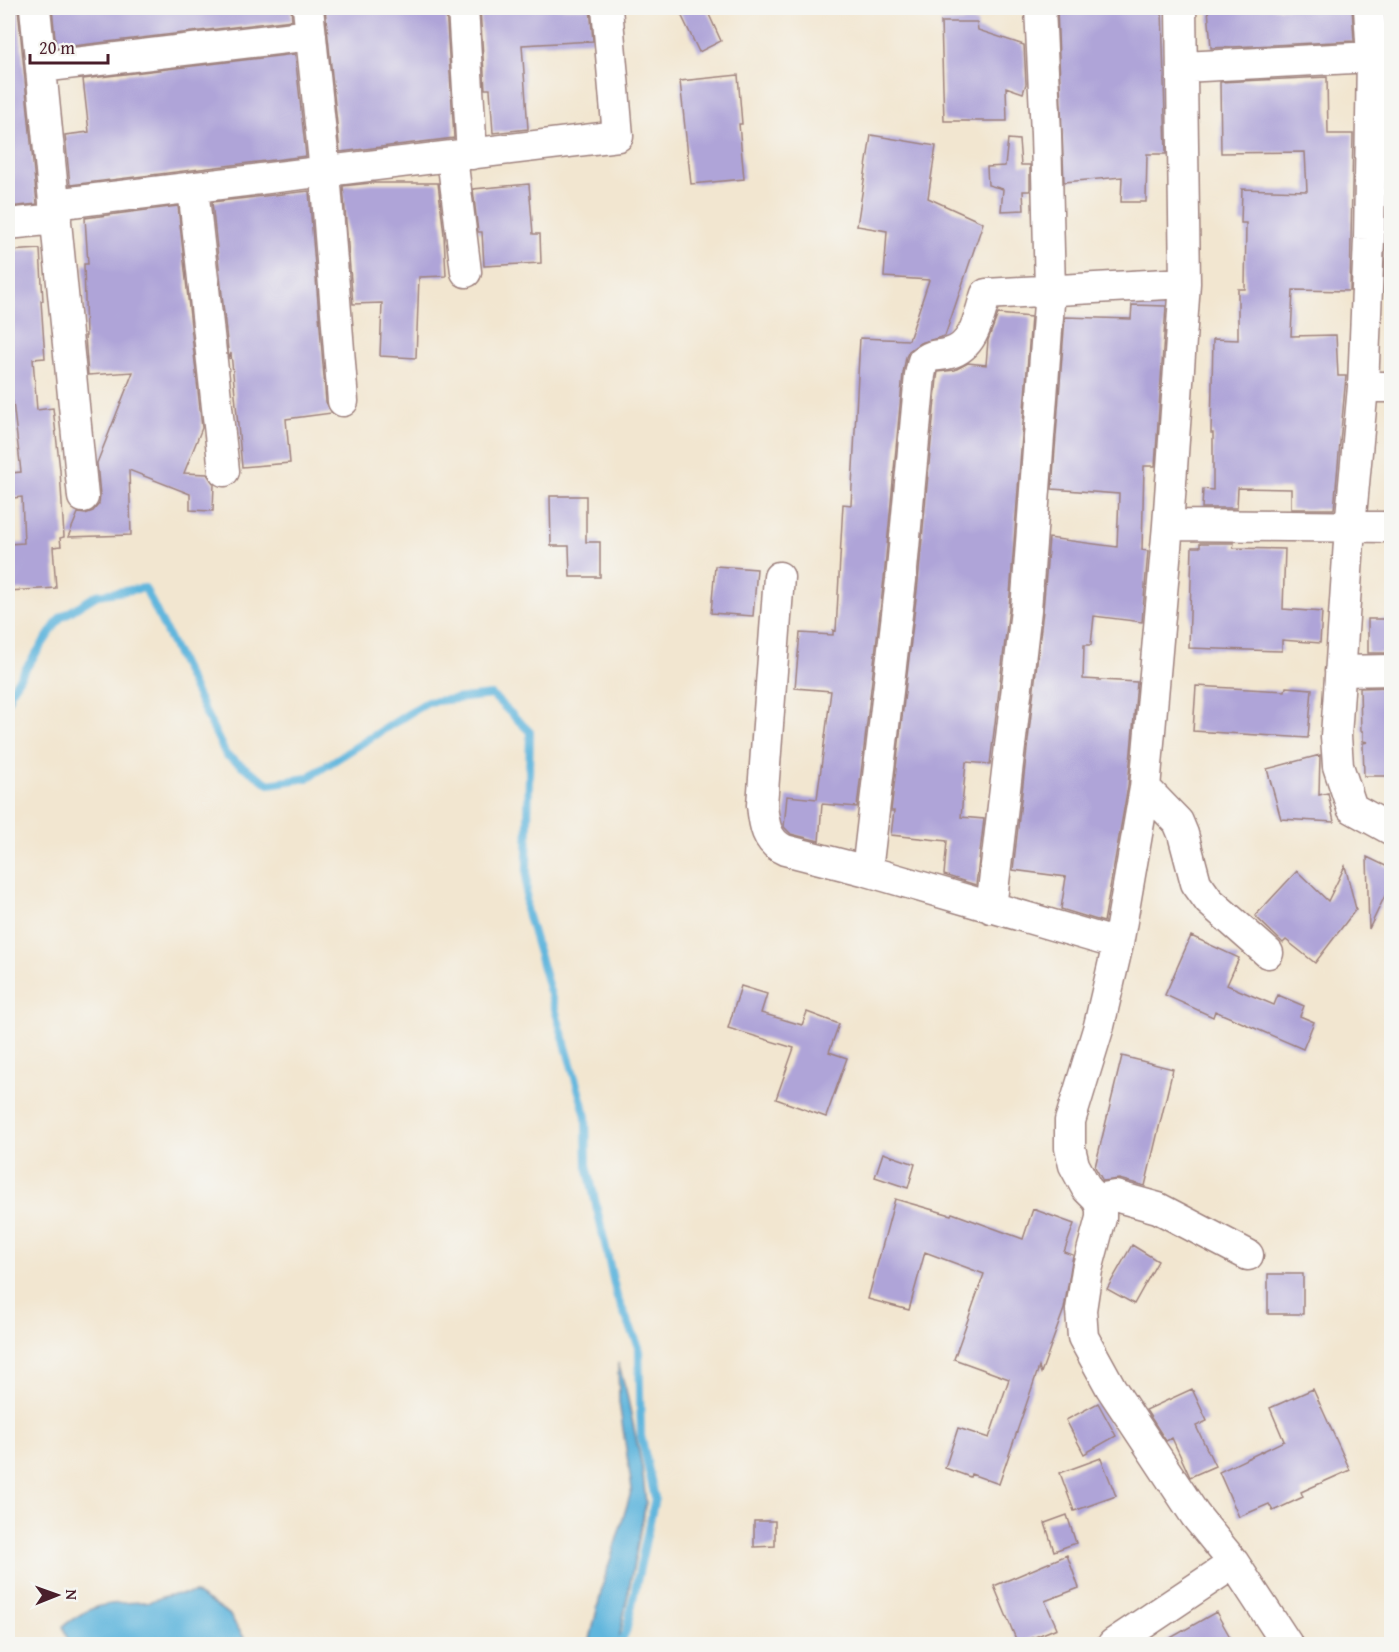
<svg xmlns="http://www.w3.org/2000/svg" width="1399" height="1652" font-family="'Gentium Book Plus',serif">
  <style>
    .water { fill: #61b6dd; stroke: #566a84; stroke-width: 1.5 }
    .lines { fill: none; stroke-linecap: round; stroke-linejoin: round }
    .stream { stroke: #61b6dd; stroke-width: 8 }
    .building { fill: #afa4d8 }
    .minor-casing { stroke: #9e827e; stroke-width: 33 }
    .minor { stroke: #fff; stroke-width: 30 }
  </style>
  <rect width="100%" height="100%" fill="#f6f6f2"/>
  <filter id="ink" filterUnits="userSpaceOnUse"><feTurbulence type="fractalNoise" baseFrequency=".0167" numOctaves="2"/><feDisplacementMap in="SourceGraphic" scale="12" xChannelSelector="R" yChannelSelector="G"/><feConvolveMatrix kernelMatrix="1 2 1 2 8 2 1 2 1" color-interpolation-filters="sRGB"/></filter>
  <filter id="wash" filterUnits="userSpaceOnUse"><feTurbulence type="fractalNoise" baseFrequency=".008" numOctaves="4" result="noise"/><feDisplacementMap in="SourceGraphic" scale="24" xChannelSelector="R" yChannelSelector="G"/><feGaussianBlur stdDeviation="1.35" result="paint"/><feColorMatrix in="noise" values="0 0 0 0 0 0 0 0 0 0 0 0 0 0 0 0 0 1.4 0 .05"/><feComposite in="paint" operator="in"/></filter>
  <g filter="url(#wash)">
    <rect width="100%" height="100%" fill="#f2e6d0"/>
    <path class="water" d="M 618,1363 L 626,1390 L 642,1467 L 646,1503 L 618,1644 L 589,1644 L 603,1584 L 632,1489 L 619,1402 Z
      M 195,1593 L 229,1614 L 248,1644 L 170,1643 L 69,1644 L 63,1626 C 97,1602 103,1604 143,1602 C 151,1602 158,1598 166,1596 C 175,1594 185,1594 195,1593 Z"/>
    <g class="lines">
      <path class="stream" d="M 8,700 L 12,689 L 60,618 L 97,595 L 145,588 L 226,755 L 269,784 L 307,778 L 427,702 L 492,695 L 530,732 L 526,909 L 586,1116 L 587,1165 L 617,1297 L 639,1347 L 641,1436 L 655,1498 L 626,1632 L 620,1644"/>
    </g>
    <g id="blocks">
      <path class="building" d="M 8,8 L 18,8 L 37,204 L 8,207 Z
        M 52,8 L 291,8 L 292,20 L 56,48 Z
        M 325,8 L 446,8 L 454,138 L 340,152 Z
        M 480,8 L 590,8 L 593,41 L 522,45 L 528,129 L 493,133 L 490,89 L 485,89 Z
        M 678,8 L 706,8 L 721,41 L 699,52 Z
        M 1057,8 L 1162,8 L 1166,154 L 1147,154 L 1146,202 L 1121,202 L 1122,177 L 1064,182 Z
        M 1208,8 L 1352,8 L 1354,41 L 1211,48 Z
        M 941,22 L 977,22 L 978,30 L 1024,45 L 1026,84 L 1023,93 L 1006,87 L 1007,121 L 944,121 Z
        M 295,54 L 306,156 L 70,185 L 65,135 L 89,132 L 83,79 Z
        M 738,75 L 742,124 L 739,124 L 744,179 L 691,184 L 680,81 Z
        M 1327,77 L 1328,134 L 1353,134 L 1350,291 L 1293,290 L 1291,336 L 1336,335 L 1338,376 L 1346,376 L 1334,509 L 1291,509 L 1291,489 L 1238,488 L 1237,508 L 1202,508 L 1203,489 L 1213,490 L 1213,433 L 1211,433 L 1213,339 L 1238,340 L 1238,289 L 1245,289 L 1246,223 L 1241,223 L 1242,189 L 1307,191 L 1305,152 L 1221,153 L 1220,82 Z
        M 1388,132 L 1392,132 L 1392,292 L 1384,292 Z
        M 871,135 L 936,146 L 928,198 L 983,223 L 945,336 L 920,343 L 909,351 L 906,357 L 903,373 L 884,578 L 857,807 L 822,804 L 819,841 L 791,834 L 784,827 L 787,796 L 817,799 L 831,691 L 795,688 L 800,633 L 833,635 L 833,630 L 836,631 L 843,504 L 851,505 L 860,338 L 909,340 L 929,280 L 884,277 L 887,231 L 857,226 Z
        M 1008,139 L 1019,140 L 1021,165 L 1030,165 L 1030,191 L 1023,191 L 1024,210 L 1001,211 L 1003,189 L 988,185 L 987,167 L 1005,166 Z
        M 371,183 L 438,183 L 444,235 L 446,276 L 419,277 L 416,358 L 380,356 L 382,303 L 353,304 L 343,186 Z
        M 529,184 L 533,234 L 540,234 L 541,263 L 484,266 L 482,232 L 478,232 L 473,189 Z
        M 309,191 L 326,402 L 332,413 L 286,419 L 290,463 L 242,467 L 231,353 L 229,359 L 212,202 Z
        M 178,206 L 202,428 L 184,473 L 207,474 L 214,484 L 213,511 L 190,510 L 190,494 L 129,470 L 131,535 L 68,537 L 78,513 L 85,514 L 93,511 L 99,504 L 100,495 L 97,463 L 133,372 L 88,375 L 85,336 L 86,336 L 84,264 L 88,264 L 85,218 Z
        M 40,249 L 43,301 L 41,301 L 45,358 L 33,359 L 37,410 L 53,408 L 60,470 L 64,537 L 60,538 L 61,546 L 53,547 L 56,588 L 8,591 L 8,544 L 24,543 L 22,497 L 13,498 L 11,473 L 21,472 L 13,402 L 8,402 L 8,310 L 13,310 L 9,251 Z
        M 1132,305 L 1166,306 L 1155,466 L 1144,466 L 1142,550 L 1148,551 L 1142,622 L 1094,616 L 1091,645 L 1084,645 L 1083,679 L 1137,682 L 1128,786 L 1104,922 L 1061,909 L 1066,877 L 1013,870 L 1043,611 L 1049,538 L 1117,547 L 1119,494 L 1052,489 L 1065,317 L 1131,319 Z
        M 998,314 L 1031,317 L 1009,608 L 990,764 L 966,762 L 961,817 L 984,819 L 976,885 L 944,875 L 947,841 L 891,835 L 894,811 L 891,811 L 918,582 L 937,378 L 938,372 L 955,370 L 968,363 L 986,365 L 988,340 Z
        M 550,496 L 586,496 L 586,542 L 600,542 L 600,577 L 570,577 L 569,546 L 551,546 Z
        M 1200,543 L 1234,543 L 1233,548 L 1285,549 L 1283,609 L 1322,612 L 1320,643 L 1282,640 L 1282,651 L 1189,648 L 1192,547 L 1200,547 Z
        M 715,566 L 757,569 L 753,616 L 711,613 Z
        M 1368,619 L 1392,619 L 1392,653 L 1368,653 Z
        M 1196,686 L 1285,691 L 1286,687 L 1312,689 L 1308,738 L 1193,731 Z
        M 1392,687 L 1392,776 L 1364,776 L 1363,743 L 1368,742 L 1363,741 L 1363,731 L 1361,731 L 1360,688 Z
        M 1320,755 L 1319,795 L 1328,793 L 1334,822 L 1281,819 L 1267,769 Z
        M 1367,857 L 1392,869 L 1392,881 L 1369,929 Z
        M 1345,866 L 1356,909 L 1315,963 L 1286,940 L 1283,943 L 1255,916 L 1297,871 L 1328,901 Z
        M 1191,936 L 1239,958 L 1227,985 L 1274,1005 L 1278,995 L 1304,1006 L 1300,1016 L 1314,1022 L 1303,1049 L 1215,1011 L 1213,1017 L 1165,995 Z
        M 741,986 L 767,994 L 761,1013 L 802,1025 L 807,1012 L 839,1024 L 829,1052 L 847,1058 L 826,1117 L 776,1099 L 794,1048 L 728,1028 Z
        M 1122,1056 L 1173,1069 L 1145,1186 L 1119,1179 L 1103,1181 L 1095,1167 Z
        M 883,1153 L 915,1164 L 908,1188 L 875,1177 Z
        M 895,1199 L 951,1215 L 952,1213 L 1023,1239 L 1033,1209 L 1074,1224 L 1064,1252 L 1073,1255 L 1064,1309 L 1041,1373 L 1039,1367 L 999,1484 L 971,1474 L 970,1477 L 945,1468 L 958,1428 L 989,1438 L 1009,1379 L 954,1359 L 984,1274 L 925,1252 L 909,1310 L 868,1299 Z
        M 1132,1245 L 1158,1261 L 1134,1304 L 1107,1289 Z
        M 1268,1274 L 1303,1274 L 1303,1314 L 1268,1314 Z
        M 1192,1389 L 1207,1421 L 1196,1426 L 1215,1466 L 1190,1477 L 1172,1438 L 1166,1441 L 1146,1410 Z
        M 1313,1389 L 1350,1470 L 1301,1492 L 1303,1497 L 1273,1511 L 1269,1504 L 1239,1517 L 1219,1472 L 1284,1441 L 1270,1408 Z
        M 1098,1403 L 1116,1436 L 1084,1454 L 1066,1420 Z
        M 1101,1458 L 1116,1496 L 1074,1511 L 1060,1473 Z
        M 1067,1515 L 1076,1543 L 1054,1551 L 1045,1523 Z
        M 754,1521 L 775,1521 L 775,1546 L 754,1547 Z
        M 1067,1555 L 1079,1588 L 1045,1601 L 1057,1628 L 1018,1644 L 994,1586 Z
        M 1216,1612 L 1234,1644 L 1160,1644 Z"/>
    </g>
  </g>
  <g filter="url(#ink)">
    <use href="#blocks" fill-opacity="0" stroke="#9e827e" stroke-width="1.5"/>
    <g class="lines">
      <defs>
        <path id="minor" d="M 35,8 L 83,497
          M 308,8 L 325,172 L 343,401
          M 463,8 L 472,154
          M 1181,8 L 1185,283 L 1168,525 L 1145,788 L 1118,944 L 1099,1026 L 1070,1121 L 1070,1148 L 1074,1165 L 1087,1189 L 1097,1199 L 1101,1208 L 1101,1218 L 1087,1270 L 1081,1310 L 1083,1337 L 1111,1388 L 1195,1515 L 1234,1563 L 1287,1644
          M 1369,8 L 1372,57 L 1369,239 L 1363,387 L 1350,527 L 1336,736 L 1338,766 L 1352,808 L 1392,830
          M 41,67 L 311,35
          M 1183,67 L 1372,57
          M 452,157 L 466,272
          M 193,188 L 224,471
          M 54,204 L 618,136 L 607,8
          M 8,224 L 56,219
          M 1363,387 L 1392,387
          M 1168,525 L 1392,527
          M 779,577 L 762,805 C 764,824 766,842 785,850 L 867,871 L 1118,944
          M 1340,671 L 1392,670
          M 1145,788 L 1178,822 L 1183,834 L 1196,883 L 1209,901 L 1268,953
          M 867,871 L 901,580 L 920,375 L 923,361 C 936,352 938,357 950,353 C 975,346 979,315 986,294 L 1185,283
          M 991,908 L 1026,610 L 1050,290 L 1046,134 L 1040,8
          M 1097,1199 L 1115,1196 L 1158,1208 L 1248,1255
          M 1113,1644 L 1234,1563"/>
      </defs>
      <use href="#minor" class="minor-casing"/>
      <use href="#minor" class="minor"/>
    </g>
  </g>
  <rect width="1399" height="1652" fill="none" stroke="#f6f6f2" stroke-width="30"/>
  <g transform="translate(57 1595) rotate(89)" stroke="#f6f6f2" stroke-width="4.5" paint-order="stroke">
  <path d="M0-4.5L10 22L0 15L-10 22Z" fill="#4a1f2b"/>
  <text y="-9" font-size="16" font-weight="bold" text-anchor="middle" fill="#4a1f2b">N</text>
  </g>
  <path d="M30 54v9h78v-9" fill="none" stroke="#4a1f2b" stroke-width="3"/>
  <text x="39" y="54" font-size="18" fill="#4a1f2b" stroke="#f6f6f2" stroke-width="4.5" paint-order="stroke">20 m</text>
</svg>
